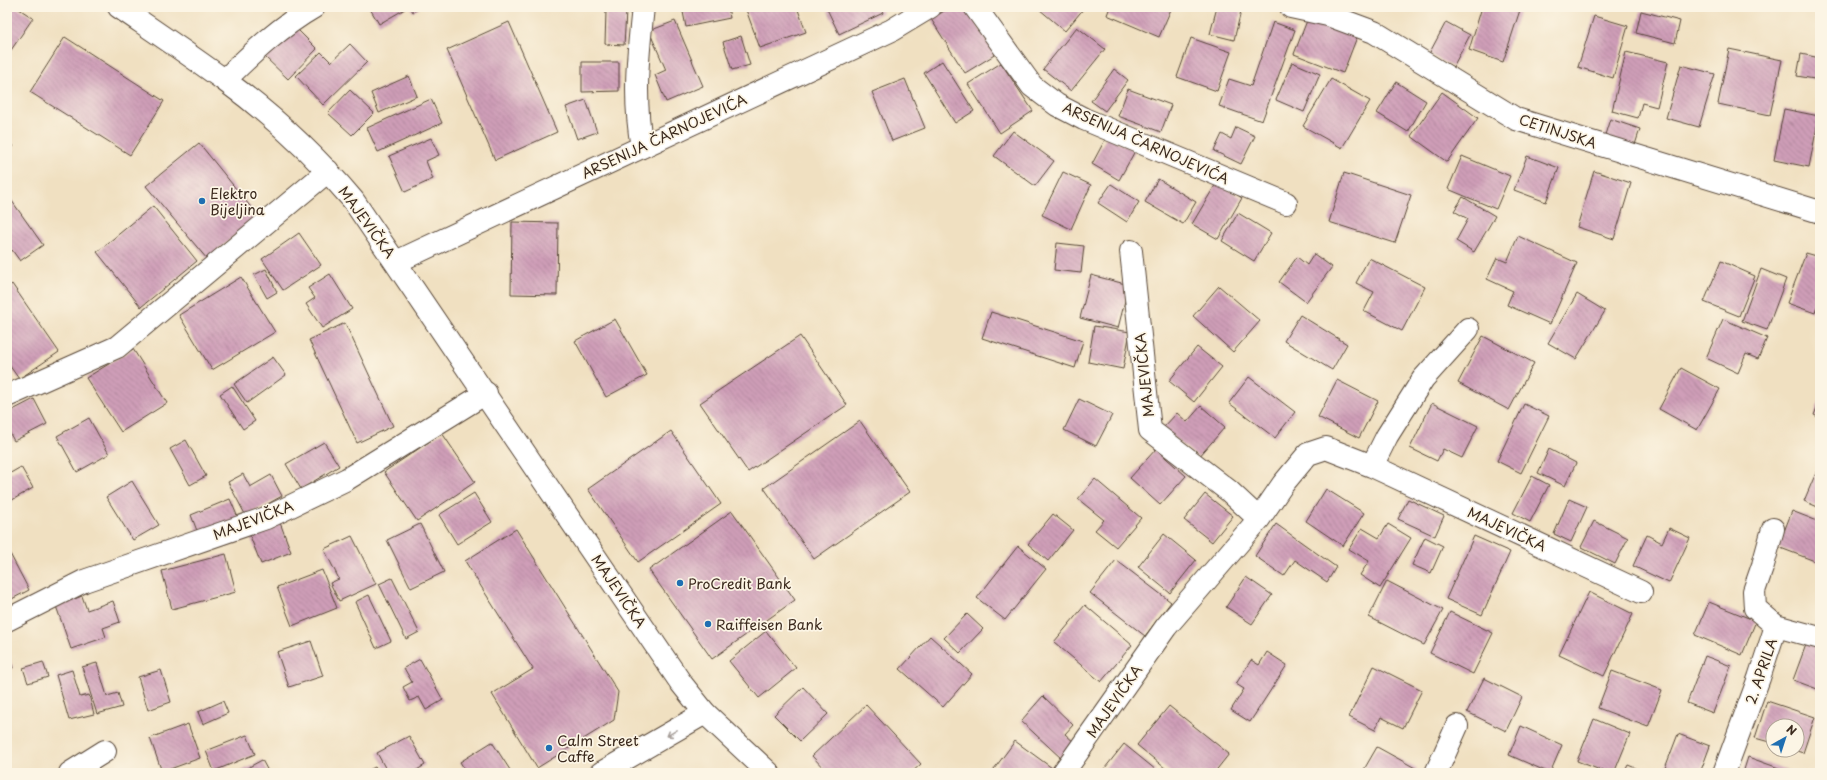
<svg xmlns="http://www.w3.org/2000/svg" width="1827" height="780" font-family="'Playpen Sans',sans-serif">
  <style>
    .building { fill: url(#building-back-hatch) }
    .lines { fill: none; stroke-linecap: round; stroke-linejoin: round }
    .minor-casing { stroke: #564536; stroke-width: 24 }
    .tertiary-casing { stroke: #564536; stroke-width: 24 }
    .minor { stroke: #fff; stroke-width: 22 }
    .tertiary { stroke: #fff; stroke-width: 22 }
    .oneway { stroke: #a79f9a }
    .poi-dot { fill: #1f6fb2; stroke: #fcf5e5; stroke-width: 1.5 }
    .labels { text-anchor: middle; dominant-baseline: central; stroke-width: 3.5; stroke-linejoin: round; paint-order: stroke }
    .street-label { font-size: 14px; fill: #3b2a1e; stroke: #fcf5e5 }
    .poi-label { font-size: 14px; fill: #3b2a1e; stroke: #fcf5e5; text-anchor: start }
  </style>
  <defs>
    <pattern id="building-back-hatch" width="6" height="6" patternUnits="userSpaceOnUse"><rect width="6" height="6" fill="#cf9eb8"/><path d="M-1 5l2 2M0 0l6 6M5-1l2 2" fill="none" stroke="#a98195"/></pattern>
  </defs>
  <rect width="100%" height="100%" fill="#fcf5e5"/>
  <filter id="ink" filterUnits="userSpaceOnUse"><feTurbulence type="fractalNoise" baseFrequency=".025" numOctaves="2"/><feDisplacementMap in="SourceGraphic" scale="8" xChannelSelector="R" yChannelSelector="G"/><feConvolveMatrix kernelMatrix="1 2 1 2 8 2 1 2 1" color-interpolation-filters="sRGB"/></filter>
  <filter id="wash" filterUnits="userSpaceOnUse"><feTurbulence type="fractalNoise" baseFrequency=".012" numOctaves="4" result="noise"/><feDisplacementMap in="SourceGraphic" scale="16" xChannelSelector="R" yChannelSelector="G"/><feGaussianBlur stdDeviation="0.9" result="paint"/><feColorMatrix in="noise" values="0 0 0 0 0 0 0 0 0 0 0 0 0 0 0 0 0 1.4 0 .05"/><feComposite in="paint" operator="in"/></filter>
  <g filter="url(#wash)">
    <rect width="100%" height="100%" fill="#f0e0c1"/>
    <g id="blocks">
      <path class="building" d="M 7,7 L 16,7 L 33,18 L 7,56 Z
        M 369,7 L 404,7 L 405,9 L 379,24 Z
        M 410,7 L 421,7 L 413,12 Z
        M 682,7 L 728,7 L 730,18 L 686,27 Z
        M 745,7 L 797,7 L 806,32 L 760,48 Z
        M 826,7 L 881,7 L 883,13 L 839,34 Z
        M 951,7 L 966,7 L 996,54 L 965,73 L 931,19 Z
        M 1040,7 L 1085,7 L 1065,31 L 1039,9 Z
        M 1110,7 L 1172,7 L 1159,37 L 1107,15 Z
        M 1217,7 L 1225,7 L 1241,11 L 1234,40 L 1210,34 Z
        M 1482,7 L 1521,7 L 1503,62 L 1469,50 Z
        M 606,11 L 626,12 L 624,45 L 605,44 Z
        M 1641,11 L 1680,21 L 1675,43 L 1636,33 Z
        M 1594,16 L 1628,26 L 1613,78 L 1578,67 Z
        M 1308,18 L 1357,37 L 1343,73 L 1294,54 Z
        M 675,21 L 703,86 L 666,102 L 655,75 L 666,70 L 649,31 Z
        M 509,22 L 557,132 L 495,160 L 447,50 Z
        M 1273,22 L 1295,30 L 1262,121 L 1219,106 L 1229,79 L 1251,86 Z
        M 1446,22 L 1470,35 L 1453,67 L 1429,54 Z
        M 295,27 L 317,49 L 288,79 L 265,57 Z
        M 1077,27 L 1105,49 L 1071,91 L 1043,69 Z
        M 741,36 L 750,65 L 732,70 L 723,42 Z
        M 65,37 L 164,101 L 130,155 L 30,92 Z
        M 1191,38 L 1231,52 L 1217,91 L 1177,77 Z
        M 350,44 L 367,62 L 323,105 L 296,76 L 321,52 L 331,62 Z
        M 1729,49 L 1782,60 L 1770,115 L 1718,104 Z
        M 1626,52 L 1668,62 L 1657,107 L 1642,103 L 1638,118 L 1612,111 Z
        M 1801,54 L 1820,58 L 1820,80 L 1797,76 Z
        M 942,61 L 974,111 L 955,123 L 924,73 Z
        M 582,62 L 619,62 L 619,91 L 582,92 Z
        M 1292,62 L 1320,74 L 1304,112 L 1276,100 Z
        M 1001,63 L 1033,111 L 1000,133 L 968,84 Z
        M 1681,65 L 1715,74 L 1699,127 L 1666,118 Z
        M 1114,69 L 1128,80 L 1105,111 L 1091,101 Z
        M 409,76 L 417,96 L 379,113 L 371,93 Z
        M 905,79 L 925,128 L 892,141 L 872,92 Z
        M 1331,79 L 1370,101 L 1342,148 L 1303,126 Z
        M 1396,82 L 1426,101 L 1408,132 L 1377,113 Z
        M 1128,89 L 1171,105 L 1161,132 L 1118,116 Z
        M 350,90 L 374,113 L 352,135 L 328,113 Z
        M 1442,92 L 1478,118 L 1447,162 L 1411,136 Z
        M 431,99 L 442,123 L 378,152 L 367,128 Z
        M 586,100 L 597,132 L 577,139 L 566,107 Z
        M 1784,109 L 1819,116 L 1809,167 L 1774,160 Z
        M 1610,119 L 1640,129 L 1634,148 L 1604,138 Z
        M 1236,127 L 1255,136 L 1241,164 L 1214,151 L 1222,134 L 1231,139 Z
        M 1013,131 L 1054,161 L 1035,186 L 994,156 Z
        M 1107,136 L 1135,151 L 1119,180 L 1092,164 Z
        M 7,137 L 13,147 L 7,151 Z
        M 431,138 L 439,155 L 426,161 L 433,179 L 405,192 L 389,156 Z
        M 199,143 L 258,216 L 207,259 L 146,186 Z
        M 1462,156 L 1510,176 L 1496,209 L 1448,189 Z
        M 1527,156 L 1559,168 L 1546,202 L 1514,190 Z
        M 1594,171 L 1631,183 L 1614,239 L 1577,227 Z
        M 1063,172 L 1091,185 L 1071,229 L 1042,215 Z
        M 1344,173 L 1411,195 L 1395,243 L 1329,222 Z
        M 1158,179 L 1196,202 L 1183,224 L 1145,202 Z
        M 1217,182 L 1242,198 L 1218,239 L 1192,224 Z
        M 1111,184 L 1139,202 L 1127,222 L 1098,203 Z
        M 7,194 L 43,245 L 20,261 L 12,250 L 8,253 L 7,252 Z
        M 1463,197 L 1495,216 L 1474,252 L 1456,241 L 1468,219 L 1454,211 Z
        M 153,206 L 197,261 L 141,307 L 97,252 Z
        M 1238,213 L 1271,233 L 1254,261 L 1222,241 Z
        M 512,222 L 558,223 L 557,295 L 511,294 Z
        M 299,233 L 321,265 L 283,290 L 262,259 Z
        M 1518,236 L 1577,263 L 1550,324 L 1507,305 L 1513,291 L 1487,279 L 1497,258 L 1507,262 Z
        M 1057,243 L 1084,246 L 1081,273 L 1054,270 Z
        M 1806,253 L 1820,257 L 1820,298 L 1815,313 L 1787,303 Z
        M 1314,254 L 1332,267 L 1306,302 L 1279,282 L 1297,257 L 1307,265 Z
        M 1369,258 L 1425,287 L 1402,331 L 1364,311 L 1374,292 L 1356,283 Z
        M 1721,261 L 1755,276 L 1739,316 L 1704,302 Z
        M 266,269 L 277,292 L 267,298 L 254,275 Z
        M 1761,269 L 1786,279 L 1767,330 L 1742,321 Z
        M 330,274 L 352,309 L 322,328 L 306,304 L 315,298 L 308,288 Z
        M 1091,275 L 1129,285 L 1118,328 L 1080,318 Z
        M 241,277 L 275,332 L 212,370 L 179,315 Z
        M 12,284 L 59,352 L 19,379 L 7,362 L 7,288 Z
        M 1219,286 L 1260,321 L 1233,352 L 1193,316 Z
        M 1577,294 L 1605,311 L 1576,359 L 1548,343 Z
        M 991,312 L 1083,341 L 1075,368 L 982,338 Z
        M 1300,315 L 1347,344 L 1332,370 L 1284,341 Z
        M 615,319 L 647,375 L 606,397 L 575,341 Z
        M 1723,319 L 1767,338 L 1758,359 L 1746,354 L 1738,373 L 1706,358 Z
        M 345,323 L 393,426 L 357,443 L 309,340 Z
        M 1094,326 L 1130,332 L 1123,369 L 1088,362 Z
        M 800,336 L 847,405 L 748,472 L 700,403 Z
        M 1483,336 L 1534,363 L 1509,410 L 1458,383 Z
        M 1197,347 L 1222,367 L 1194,402 L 1169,381 Z
        M 133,349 L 167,403 L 121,432 L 86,378 Z
        M 273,357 L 286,375 L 247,403 L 234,384 Z
        M 1681,368 L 1720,389 L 1697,430 L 1659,409 Z
        M 1249,377 L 1295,412 L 1275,438 L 1229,403 Z
        M 1337,380 L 1378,401 L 1359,438 L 1318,417 Z
        M 232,386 L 255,421 L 243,429 L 220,394 Z
        M 34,399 L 47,424 L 14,441 L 7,428 L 7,413 Z
        M 1079,399 L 1112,415 L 1096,446 L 1064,430 Z
        M 1820,400 L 1820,418 L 1814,415 Z
        M 1432,403 L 1478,426 L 1462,458 L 1443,449 L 1437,461 L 1410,448 Z
        M 1524,404 L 1549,416 L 1521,473 L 1497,461 Z
        M 1201,406 L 1225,427 L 1198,458 L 1163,428 L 1177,413 L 1187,422 Z
        M 89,418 L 109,454 L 77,472 L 57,436 Z
        M 860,421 L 910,492 L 814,559 L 764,488 Z
        M 671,431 L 721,504 L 638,562 L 588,489 Z
        M 442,433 L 475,482 L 417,521 L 384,472 Z
        M 186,440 L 206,476 L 190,485 L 170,449 Z
        M 324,442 L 339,466 L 301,489 L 286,464 Z
        M 1156,449 L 1186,476 L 1160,505 L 1130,478 Z
        M 1549,449 L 1576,463 L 1565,486 L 1538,473 Z
        M 21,467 L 33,488 L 7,503 L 7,475 Z
        M 1818,468 L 1820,469 L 1820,508 L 1804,501 Z
        M 243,474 L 250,487 L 271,475 L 282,496 L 246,516 L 228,482 Z
        M 1532,476 L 1549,485 L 1530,522 L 1513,513 Z
        M 1095,479 L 1141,518 L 1116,547 L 1095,530 L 1104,520 L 1078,499 Z
        M 132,481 L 159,525 L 133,540 L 106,497 Z
        M 1326,489 L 1364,513 L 1343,546 L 1306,521 Z
        M 474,493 L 492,522 L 457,544 L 439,515 Z
        M 1205,494 L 1233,516 L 1212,542 L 1184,520 Z
        M 230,499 L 239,520 L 199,536 L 191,515 Z
        M 1408,499 L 1444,516 L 1435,536 L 1398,519 Z
        M 1569,499 L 1587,507 L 1571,542 L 1554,534 Z
        M 732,511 L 795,600 L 712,659 L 649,570 Z
        M 1792,511 L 1820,522 L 1820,563 L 1778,547 Z
        M 1053,514 L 1073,530 L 1048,561 L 1028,544 Z
        M 279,520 L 291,552 L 261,564 L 248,531 Z
        M 1594,521 L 1628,538 L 1615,564 L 1581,547 Z
        M 420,524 L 444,572 L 411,588 L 387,540 Z
        M 1276,524 L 1336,567 L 1327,582 L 1295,560 L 1284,576 L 1255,556 Z
        M 1388,524 L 1411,538 L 1380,588 L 1360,575 L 1369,561 L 1349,549 L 1362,528 L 1379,538 Z
        M 1669,528 L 1690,538 L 1669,583 L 1633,566 L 1647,535 L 1662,543 Z
        M 516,529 L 618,692 L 614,720 L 537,768 L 492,694 L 533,669 L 465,561 Z
        M 1164,534 L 1196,560 L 1170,593 L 1138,567 Z
        M 352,536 L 376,584 L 339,601 L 330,583 L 339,579 L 324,549 Z
        M 1474,536 L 1510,552 L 1482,615 L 1446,599 Z
        M 1425,537 L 1443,546 L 1431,573 L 1412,565 Z
        M 1018,546 L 1046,569 L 1005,620 L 977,598 Z
        M 7,548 L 29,590 L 8,601 L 7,599 Z
        M 226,554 L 236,592 L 172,609 L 162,571 Z
        M 1116,560 L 1171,602 L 1145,636 L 1090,593 Z
        M 322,570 L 337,608 L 292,626 L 277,587 Z
        M 1246,577 L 1272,595 L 1252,624 L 1226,607 Z
        M 392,578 L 419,632 L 406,639 L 379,584 Z
        M 1387,581 L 1443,610 L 1424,645 L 1369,617 Z
        M 1589,592 L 1633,614 L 1604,676 L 1559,655 Z
        M 369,595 L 391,641 L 376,648 L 355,602 Z
        M 82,596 L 87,610 L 113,601 L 120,622 L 103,628 L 106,637 L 71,649 L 56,606 Z
        M 1709,602 L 1756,621 L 1742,655 L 1695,635 Z
        M 1085,605 L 1132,645 L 1101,682 L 1054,642 Z
        M 1450,612 L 1493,633 L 1473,674 L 1430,653 Z
        M 967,614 L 983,629 L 960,653 L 944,638 Z
        M 766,631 L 796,668 L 759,698 L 729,661 Z
        M 930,636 L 972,674 L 943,707 L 900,669 Z
        M 311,641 L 323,676 L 289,687 L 277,652 Z
        M 1807,642 L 1820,647 L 1820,690 L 1793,680 Z
        M 7,652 L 13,668 L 7,670 Z
        M 1267,652 L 1287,665 L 1250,722 L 1231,710 L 1244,689 L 1236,684 L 1251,660 L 1259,665 Z
        M 1705,656 L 1731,666 L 1713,713 L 1687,703 Z
        M 420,659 L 443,700 L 426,710 L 419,697 L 410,701 L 403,687 L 412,682 L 404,668 Z
        M 43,662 L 48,677 L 28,683 L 23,668 Z
        M 97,663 L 107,696 L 118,693 L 122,707 L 97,714 L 82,667 Z
        M 1374,666 L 1422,690 L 1403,728 L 1381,717 L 1375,730 L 1349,717 Z
        M 72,670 L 80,697 L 89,695 L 94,714 L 69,720 L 56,675 Z
        M 161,670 L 171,702 L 148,710 L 138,677 Z
        M 1612,671 L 1662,690 L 1648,727 L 1598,708 Z
        M 1484,678 L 1522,697 L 1506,731 L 1467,712 Z
        M 803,687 L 828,714 L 800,741 L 774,715 Z
        M 1043,696 L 1073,725 L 1065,734 L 1076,744 L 1062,759 L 1021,721 Z
        M 223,701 L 228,713 L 203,724 L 198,712 Z
        M 1767,701 L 1815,717 L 1803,753 L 1794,750 L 1797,750 L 1797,726 L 1773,726 L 1773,743 L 1755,738 Z
        M 866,705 L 921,764 L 911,773 L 828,773 L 812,756 Z
        M 1169,706 L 1229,754 L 1214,773 L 1171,773 L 1137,745 Z
        M 1594,719 L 1630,734 L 1614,773 L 1608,773 L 1577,761 Z
        M 188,724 L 200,758 L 162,772 L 150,738 Z
        M 1521,726 L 1562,745 L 1550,773 L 1509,755 Z
        M 1678,734 L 1710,746 L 1700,773 L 1677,773 L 1665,768 Z
        M 247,735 L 255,754 L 214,771 L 206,751 Z
        M 409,736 L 425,765 L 412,773 L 388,773 L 377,753 Z
        M 1015,741 L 1052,768 L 1048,773 L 991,773 Z
        M 492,742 L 512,773 L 467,773 L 460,762 Z
        M 1124,744 L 1156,770 L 1154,773 L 1101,773 Z
        M 1377,747 L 1417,769 L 1415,773 L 1362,773 Z
        M 1748,757 L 1787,771 L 1787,773 L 1743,773 Z
        M 262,760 L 269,773 L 238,773 Z
        M 1628,765 L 1648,773 L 1624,773 Z
        M 375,767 L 379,773 L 363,773 Z"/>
    </g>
  </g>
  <g filter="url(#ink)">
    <use href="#blocks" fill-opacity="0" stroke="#564536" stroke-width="1"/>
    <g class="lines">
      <defs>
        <path id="minor" d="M 975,7 L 1032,86 L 1057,105 L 1084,119 L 1286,203
          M 1291,7 L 1328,15 L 1374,32 L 1516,119 L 1820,212
          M 225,80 C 252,53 281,26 314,7
          M 642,147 C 633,98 638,55 643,7
          M 1131,251 L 1150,430 L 1229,491 L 1259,519
          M 396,262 L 892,30 L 930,7
          M 7,396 L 117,347 L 328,171
          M 1372,466 L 1387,436 L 1423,379 L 1468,329
          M 7,620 L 84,581 L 266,518 L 347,479 L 486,393
          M 1776,626 L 1820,638
          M 70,773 L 105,751
          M 601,773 L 705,713
          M 1063,773 L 1166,627 L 1259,519 L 1283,484 L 1308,454 L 1326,448 L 1372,466 L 1641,592
          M 1436,773 L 1457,726
          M 1724,773 L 1759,678 L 1776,626 L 1755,608 L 1754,591 L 1763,565 L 1773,529"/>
        <path id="tertiary" d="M 119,7 C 154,31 190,55 224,80 C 272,115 315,155 353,200 L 681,683 L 705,713 L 769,773"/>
      </defs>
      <use href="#minor" class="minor-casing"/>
      <use href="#tertiary" class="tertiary-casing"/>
      <use href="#minor" class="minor"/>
      <use href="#tertiary" class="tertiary"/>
    </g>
    <defs><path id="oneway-shaft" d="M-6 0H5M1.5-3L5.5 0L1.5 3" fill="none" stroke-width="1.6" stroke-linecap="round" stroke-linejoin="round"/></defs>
    <use class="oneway" href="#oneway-shaft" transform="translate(672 733) rotate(149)"/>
  </g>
  <g class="poi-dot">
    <circle cx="202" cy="201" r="4"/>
    <circle cx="680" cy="583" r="4"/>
    <circle cx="708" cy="624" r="4"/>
    <circle cx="549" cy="748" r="4"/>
  </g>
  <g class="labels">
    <g class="street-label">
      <text transform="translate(1558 131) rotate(18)">CETINJSKA</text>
      <text transform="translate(664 136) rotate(-25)">ARSENIJA ČARNOJEVIĆA</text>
      <text transform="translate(1146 143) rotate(24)">ARSENIJA ČARNOJEVIĆA</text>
      <text transform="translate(367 222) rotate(54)">MAJEVIČKA</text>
      <text transform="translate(1144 375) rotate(-96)">MAJEVIČKA</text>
      <text transform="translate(253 520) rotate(-21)">MAJEVIČKA</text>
      <text transform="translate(1507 529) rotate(25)">MAJEVIČKA</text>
      <text transform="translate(619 591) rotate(56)">MAJEVIČKA</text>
      <text transform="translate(1761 671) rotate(-71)">2. APRILA</text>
      <text transform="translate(1114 701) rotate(-55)">MAJEVIČKA</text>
    </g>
    <g class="poi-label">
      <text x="210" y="193">Elektro<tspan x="210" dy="16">Bijeljina</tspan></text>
      <text x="688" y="583">ProCredit Bank</text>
      <text x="716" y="624">Raiffeisen Bank</text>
      <text x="557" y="740">Calm Street<tspan x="557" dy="16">Caffe</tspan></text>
    </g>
  </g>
  <rect width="1827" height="780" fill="none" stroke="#fcf5e5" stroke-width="24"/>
  <g transform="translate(1785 738) rotate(39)"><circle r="19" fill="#fcf5e5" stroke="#afa495"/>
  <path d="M0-3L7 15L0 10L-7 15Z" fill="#1f6fb2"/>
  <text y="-6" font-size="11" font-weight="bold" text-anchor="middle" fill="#3b2a1e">N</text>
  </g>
</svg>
